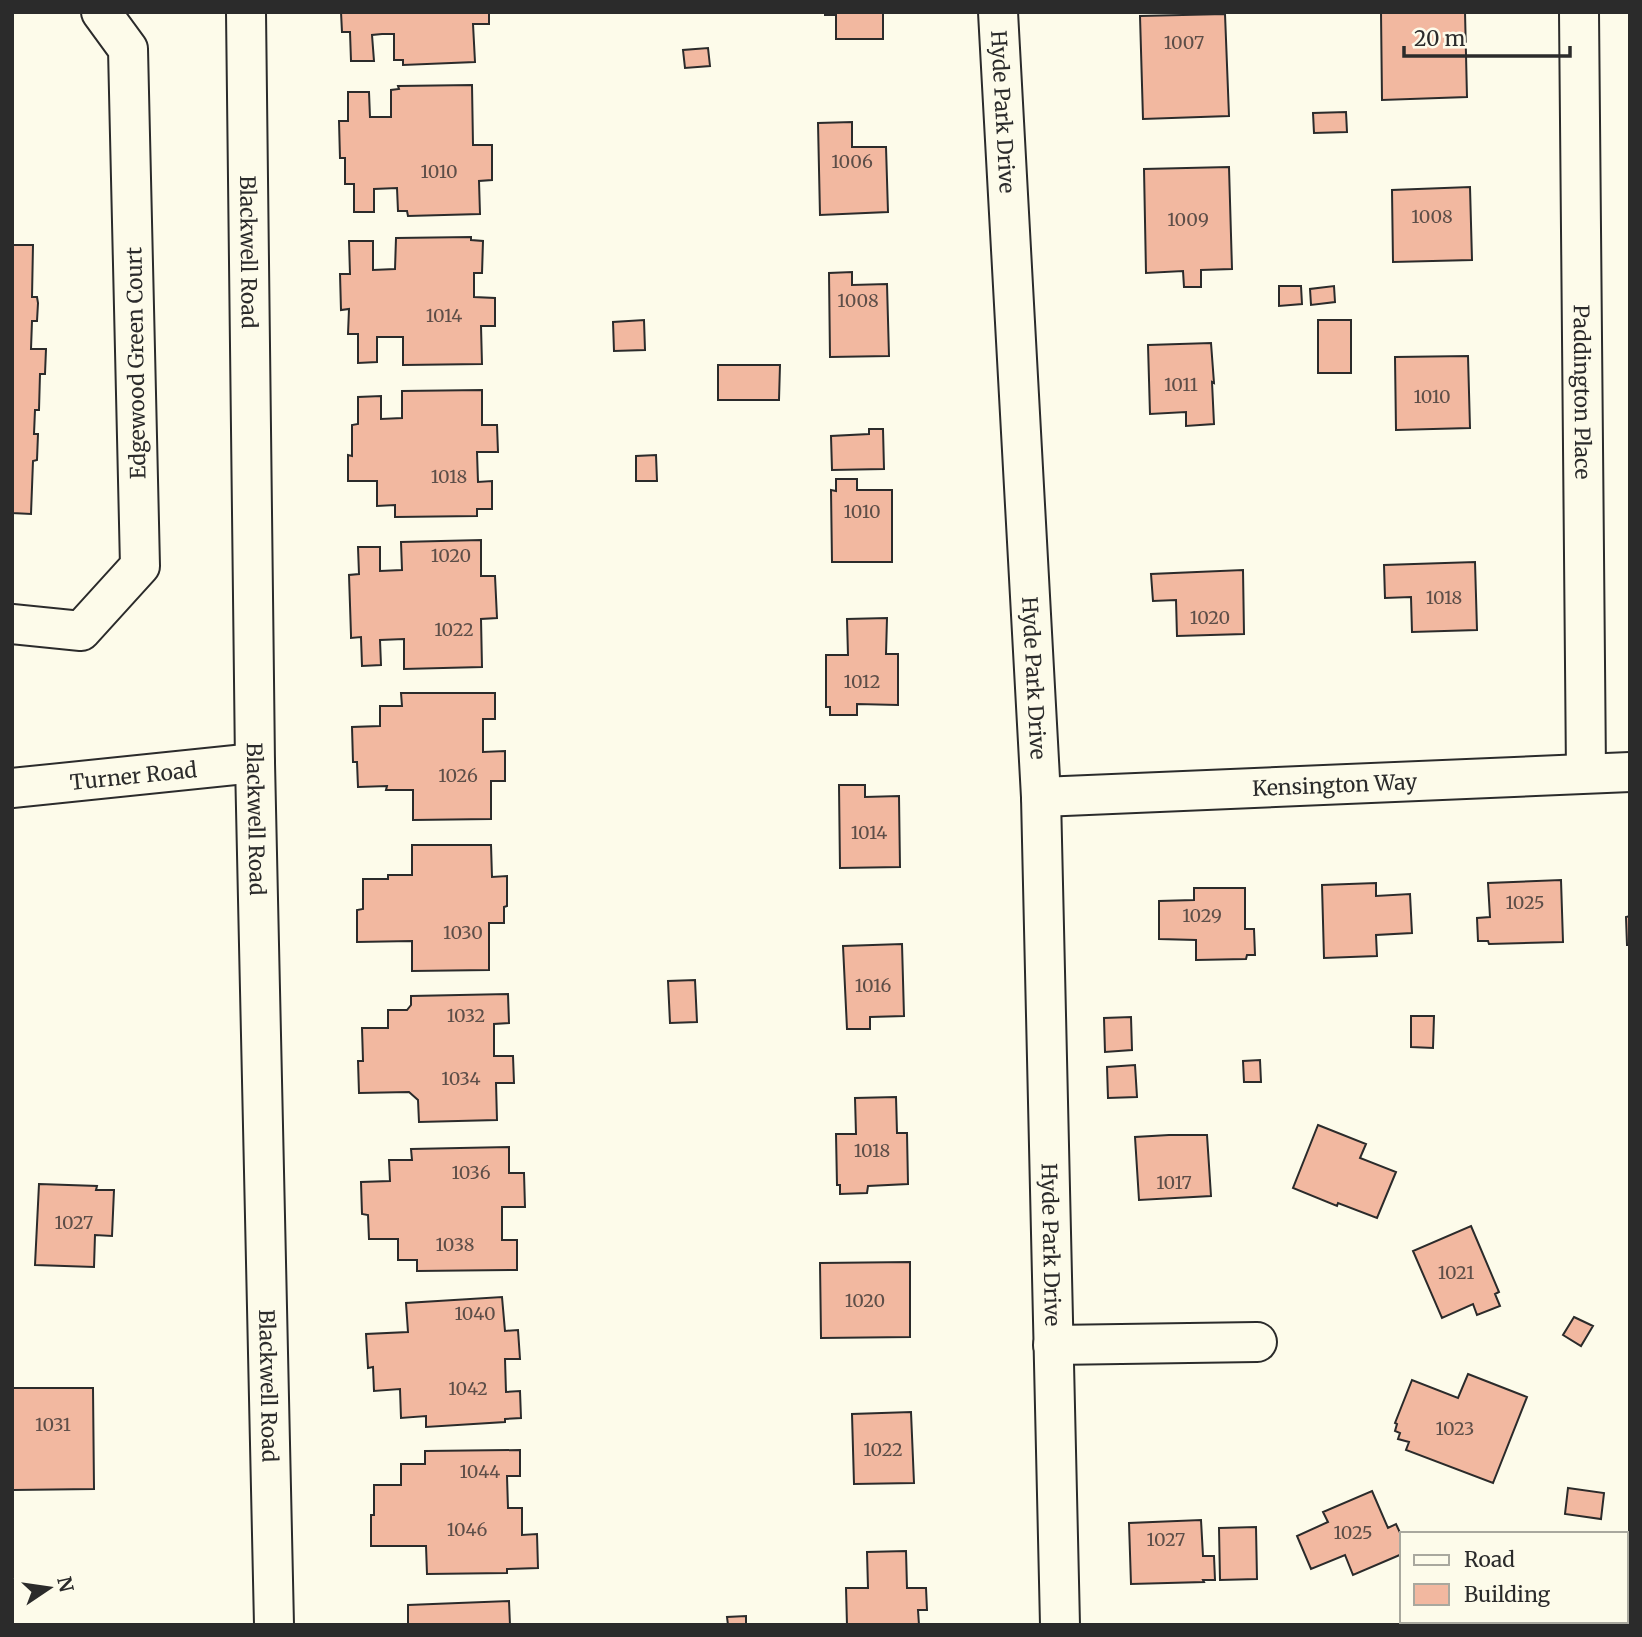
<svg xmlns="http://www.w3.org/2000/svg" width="1642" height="1637" font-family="Merriweather,serif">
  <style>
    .building { fill: #f2b8a0; stroke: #2b2b2b; stroke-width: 2 }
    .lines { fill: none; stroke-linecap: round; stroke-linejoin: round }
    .minor-casing { stroke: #2b2b2b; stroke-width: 42 }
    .minor { stroke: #fdfbea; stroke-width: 38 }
    .labels { text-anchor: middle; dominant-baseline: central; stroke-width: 5; stroke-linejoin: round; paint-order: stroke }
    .number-label { font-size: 18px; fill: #5d4e48 }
    .street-label { font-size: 21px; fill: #2b2b2b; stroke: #fdfbea }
  </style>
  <rect width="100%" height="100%" fill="#fdfbea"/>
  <path class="building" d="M 341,12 L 489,12 L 489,24 L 473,24 L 475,62 L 403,65 L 403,60 L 394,60 L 394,34 L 382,34 L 372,35 L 374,61 L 351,61 L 350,32 L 342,32 Z
    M 825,12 L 883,12 L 883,39 L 836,39 L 836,15 L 825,15 Z
    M 1381,12 L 1465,12 L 1467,97 L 1382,100 Z
    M 1225,14 L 1229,116 L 1143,119 L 1140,16 Z
    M 708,48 L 710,66 L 685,68 L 683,50 Z
    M 472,85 L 473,145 L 492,145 L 492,180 L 479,181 L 480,214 L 408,216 L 407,211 L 398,211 L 397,188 L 374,189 L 374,212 L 354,212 L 354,184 L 345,184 L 345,158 L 340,158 L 339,121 L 348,121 L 348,92 L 369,92 L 370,117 L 391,117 L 391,90 L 399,89 L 398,86 Z
    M 1346,112 L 1347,132 L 1314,133 L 1313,113 Z
    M 852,122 L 852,147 L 886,147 L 888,212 L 820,215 L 818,123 Z
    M 1229,167 L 1232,269 L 1201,270 L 1201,287 L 1184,287 L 1183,271 L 1146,273 L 1144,169 Z
    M 1470,187 L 1472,260 L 1393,262 L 1392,190 Z
    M 471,237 L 471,240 L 483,241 L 482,273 L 474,273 L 474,297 L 495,298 L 495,326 L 481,326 L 482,364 L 403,365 L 403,337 L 377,337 L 377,362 L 358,363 L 358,334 L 348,334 L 349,309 L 341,310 L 340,274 L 350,274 L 349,241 L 373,241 L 373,270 L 395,269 L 396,238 Z
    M 12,245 L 33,245 L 32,297 L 37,297 L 38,303 L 37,321 L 32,321 L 31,349 L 46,349 L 45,374 L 40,374 L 39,410 L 35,410 L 34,434 L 38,434 L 37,460 L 33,461 L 31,514 L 12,513 Z
    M 852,272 L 852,285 L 887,284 L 889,356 L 830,357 L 829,273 Z
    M 1279,286 L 1301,286 L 1302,304 L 1279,306 Z
    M 1334,286 L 1335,302 L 1311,305 L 1310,289 Z
    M 644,320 L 645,350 L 614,351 L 613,322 Z
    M 1318,320 L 1351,320 L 1351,373 L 1318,373 Z
    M 1211,343 L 1214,383 L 1212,382 L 1214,424 L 1186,426 L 1186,412 L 1150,414 L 1148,345 Z
    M 1468,356 L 1470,428 L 1396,430 L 1395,357 Z
    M 718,365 L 780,365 L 779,400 L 718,400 Z
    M 482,390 L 482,425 L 497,425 L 498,452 L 477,452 L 478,482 L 492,481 L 492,509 L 477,509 L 477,516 L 395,517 L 395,505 L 377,506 L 377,481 L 348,481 L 348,455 L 352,456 L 352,425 L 358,424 L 358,397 L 381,396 L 381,419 L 402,418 L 402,391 Z
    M 869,429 L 883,429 L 884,469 L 832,470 L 831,436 L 869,434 Z
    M 656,455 L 657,481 L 636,481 L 636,456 Z
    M 836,479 L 857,479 L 857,490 L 892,490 L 892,562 L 832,562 L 831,490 L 836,491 Z
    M 481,540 L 481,576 L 495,576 L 497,618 L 481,619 L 482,667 L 404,669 L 404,639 L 380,640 L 381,665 L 362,666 L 361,637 L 351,638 L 351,635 L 349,575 L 359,574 L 358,547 L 380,547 L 380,571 L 402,570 L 401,542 Z
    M 1475,562 L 1477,630 L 1412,632 L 1411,597 L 1385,598 L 1384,565 Z
    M 1243,570 L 1244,634 L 1177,636 L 1176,600 L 1153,601 L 1151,574 Z
    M 887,618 L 886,654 L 898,654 L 898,705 L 857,704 L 857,715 L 830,715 L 830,707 L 826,707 L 826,655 L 848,655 L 847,619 Z
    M 401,693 L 495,693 L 495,719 L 483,719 L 483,752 L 505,751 L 505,781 L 491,781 L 491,819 L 413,820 L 413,790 L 386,790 L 387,786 L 358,787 L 357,762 L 353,762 L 352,727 L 380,726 L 380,706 L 402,706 Z
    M 839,785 L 865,785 L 865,797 L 899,796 L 900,867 L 840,868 Z
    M 412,845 L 491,845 L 492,877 L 507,876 L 507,906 L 504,907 L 504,923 L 489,923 L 489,970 L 412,971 L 412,941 L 357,942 L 357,910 L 363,909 L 363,879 L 388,879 L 388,875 L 412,875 Z
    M 1561,880 L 1563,942 L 1489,944 L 1488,941 L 1478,941 L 1477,918 L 1490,917 L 1488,883 Z
    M 1376,883 L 1376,896 L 1410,894 L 1412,933 L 1376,935 L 1377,956 L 1324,958 L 1322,885 Z
    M 1194,888 L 1245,888 L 1245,929 L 1254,929 L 1255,955 L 1247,955 L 1246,959 L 1196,960 L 1196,940 L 1159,939 L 1159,901 L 1194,900 Z
    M 1630,916 L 1630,945 L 1627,945 L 1626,917 Z
    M 902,944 L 904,1016 L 870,1017 L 870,1029 L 847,1029 L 843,946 Z
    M 695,980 L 697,1022 L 670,1023 L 668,981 Z
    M 508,994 L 509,1023 L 494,1024 L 494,1056 L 513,1056 L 514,1083 L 496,1083 L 497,1120 L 419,1122 L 418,1100 L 409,1092 L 359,1093 L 358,1061 L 363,1061 L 362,1028 L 388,1028 L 388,1010 L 407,1010 L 411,1005 L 411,996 Z
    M 1411,1016 L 1434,1016 L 1433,1048 L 1411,1047 Z
    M 1131,1017 L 1132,1050 L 1105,1052 L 1104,1018 Z
    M 1260,1060 L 1261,1082 L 1244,1082 L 1243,1061 Z
    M 1135,1065 L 1137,1097 L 1108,1098 L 1107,1067 Z
    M 896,1097 L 897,1133 L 907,1133 L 908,1184 L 868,1186 L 867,1193 L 840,1194 L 840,1185 L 837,1185 L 836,1134 L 856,1134 L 855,1098 Z
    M 1318,1125 L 1366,1144 L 1360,1158 L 1396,1172 L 1377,1218 L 1338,1203 L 1337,1206 L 1293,1188 Z
    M 1169,1135 L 1207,1135 L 1211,1196 L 1139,1200 L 1135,1137 Z
    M 509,1147 L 509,1173 L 524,1173 L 525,1207 L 502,1207 L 502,1240 L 517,1240 L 517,1270 L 417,1271 L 417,1260 L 398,1260 L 398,1239 L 369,1239 L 368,1215 L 362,1214 L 361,1182 L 390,1181 L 389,1160 L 412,1160 L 411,1149 Z
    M 39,1184 L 97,1186 L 96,1190 L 114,1190 L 112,1236 L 95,1235 L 94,1267 L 35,1265 Z
    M 1471,1226 L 1499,1292 L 1495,1294 L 1500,1306 L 1477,1315 L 1473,1304 L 1442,1318 L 1413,1251 Z
    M 910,1262 L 910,1337 L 821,1338 L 820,1263 Z
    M 502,1297 L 505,1331 L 518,1330 L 520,1359 L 505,1359 L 506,1392 L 520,1391 L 521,1418 L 505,1419 L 505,1422 L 426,1427 L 426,1416 L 401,1418 L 400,1389 L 374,1391 L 373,1367 L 368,1368 L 366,1334 L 408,1332 L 406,1303 Z
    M 1574,1317 L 1593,1326 L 1581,1346 L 1563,1335 Z
    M 1468,1374 L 1527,1397 L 1493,1483 L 1406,1450 L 1409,1442 L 1398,1439 L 1400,1433 L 1395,1431 L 1397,1424 L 1395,1423 L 1412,1380 L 1458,1398 Z
    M 12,1388 L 93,1388 L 94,1489 L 13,1490 Z
    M 911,1412 L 914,1483 L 854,1484 L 852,1414 Z
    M 520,1450 L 520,1476 L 507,1476 L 508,1508 L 522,1508 L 522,1535 L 537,1534 L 538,1568 L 507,1569 L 507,1573 L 427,1574 L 426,1546 L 371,1546 L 371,1515 L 374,1515 L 374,1485 L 401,1485 L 401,1464 L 425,1464 L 425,1451 Z
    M 1568,1488 L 1604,1493 L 1601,1519 L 1565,1514 Z
    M 1372,1491 L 1388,1528 L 1396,1524 L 1402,1537 L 1402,1554 L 1353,1575 L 1345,1555 L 1311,1569 L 1297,1536 L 1328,1522 L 1323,1512 Z
    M 1201,1520 L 1203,1556 L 1214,1556 L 1215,1580 L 1203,1580 L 1204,1582 L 1131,1584 L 1129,1523 Z
    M 1256,1527 L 1257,1579 L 1220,1580 L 1219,1528 Z
    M 906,1551 L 907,1588 L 926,1588 L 927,1610 L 918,1610 L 919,1625 L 847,1625 L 846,1588 L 868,1588 L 867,1552 Z
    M 509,1601 L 510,1625 L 408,1625 L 408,1605 Z
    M 746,1616 L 746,1625 L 728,1625 L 727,1617 Z
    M 1437,1621 L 1494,1621 L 1494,1625 L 1437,1625 Z"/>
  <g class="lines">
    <defs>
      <g id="minor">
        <path id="s1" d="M 246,12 L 255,763 L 274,1625"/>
        <path id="s2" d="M 998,12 L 1041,797 L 1060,1625"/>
        <path id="s3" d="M 1579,12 L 1586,772"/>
        <path d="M 12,624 L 81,631 L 140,566 L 128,49 L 101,12"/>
        <path id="s4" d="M 12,788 L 255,763"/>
        <path id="s5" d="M 1041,797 L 1630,772"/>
        <path d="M 1053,1345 L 1257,1342"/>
      </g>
    </defs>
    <use href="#minor" class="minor-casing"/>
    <use href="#minor" class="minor"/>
  </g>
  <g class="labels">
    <g class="number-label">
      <text x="1184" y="42">1007</text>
      <text x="852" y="161">1006</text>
      <text x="439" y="171">1010</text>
      <text x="1432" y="216">1008</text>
      <text x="1188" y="219">1009</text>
      <text x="858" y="300">1008</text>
      <text x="444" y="315">1014</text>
      <text x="1181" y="384">1011</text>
      <text x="1432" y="396">1010</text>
      <text x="449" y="476">1018</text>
      <text x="862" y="511">1010</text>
      <text x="451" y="555">1020</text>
      <text x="1444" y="597">1018</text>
      <text x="1210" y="617">1020</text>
      <text x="454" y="629">1022</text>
      <text x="862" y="681">1012</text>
      <text x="458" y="775">1026</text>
      <text x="869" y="832">1014</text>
      <text x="1525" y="902">1025</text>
      <text x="1202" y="915">1029</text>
      <text x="463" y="932">1030</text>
      <text x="873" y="985">1016</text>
      <text x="466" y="1015">1032</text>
      <text x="461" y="1078">1034</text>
      <text x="872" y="1150">1018</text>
      <text x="471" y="1172">1036</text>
      <text x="1174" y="1182">1017</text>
      <text x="74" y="1222">1027</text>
      <text x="455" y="1244">1038</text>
      <text x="1456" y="1272">1021</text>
      <text x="865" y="1300">1020</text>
      <text x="475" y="1313">1040</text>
      <text x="468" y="1388">1042</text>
      <text x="53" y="1424">1031</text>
      <text x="1455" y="1428">1023</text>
      <text x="883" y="1449">1022</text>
      <text x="480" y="1471">1044</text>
      <text x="467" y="1529">1046</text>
      <text x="1353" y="1532">1025</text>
      <text x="1166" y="1539">1027</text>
    </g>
    <g class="street-label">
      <text stroke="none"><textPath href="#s2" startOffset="100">Hyde Park Drive</textPath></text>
      <text stroke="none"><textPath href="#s1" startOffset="240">Blackwell Road</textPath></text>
      <text transform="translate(136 363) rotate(-91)">Edgewood Green Court</text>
      <text stroke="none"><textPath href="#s3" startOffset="380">Paddington Place</textPath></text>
      <text stroke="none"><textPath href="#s2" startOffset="667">Hyde Park Drive</textPath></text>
      <text stroke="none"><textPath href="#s4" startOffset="122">Turner Road</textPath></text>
      <text stroke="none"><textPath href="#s5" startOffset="294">Kensington Way</textPath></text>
      <text stroke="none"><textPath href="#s1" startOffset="807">Blackwell Road</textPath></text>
      <text stroke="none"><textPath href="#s2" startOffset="1234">Hyde Park Drive</textPath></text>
      <text stroke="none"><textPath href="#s1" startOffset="1374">Blackwell Road</textPath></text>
    </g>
  </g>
  <rect width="1642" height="1637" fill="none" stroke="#2b2b2b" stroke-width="28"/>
  <rect x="1400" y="1532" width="228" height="91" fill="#fdfbea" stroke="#a9a89e" stroke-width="2"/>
  <rect x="1414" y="1555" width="35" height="10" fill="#fdfbea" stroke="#a9a89e" stroke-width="2"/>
  <text x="1464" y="1567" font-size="21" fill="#2b2b2b">Road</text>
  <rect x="1414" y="1584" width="35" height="21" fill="#f2b8a0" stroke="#a9a89e" stroke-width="2"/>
  <text x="1464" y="1602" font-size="21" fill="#2b2b2b">Building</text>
  <g transform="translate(49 1588) rotate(77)" stroke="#fdfbea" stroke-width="5" paint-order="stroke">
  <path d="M0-5L12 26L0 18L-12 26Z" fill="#2b2b2b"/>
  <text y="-10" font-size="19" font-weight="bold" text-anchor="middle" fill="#2b2b2b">N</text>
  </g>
  <path d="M1404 46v10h166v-10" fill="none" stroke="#2b2b2b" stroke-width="3.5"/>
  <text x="1414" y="46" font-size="21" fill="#2b2b2b" stroke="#fdfbea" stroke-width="5" paint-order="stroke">20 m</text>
</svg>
